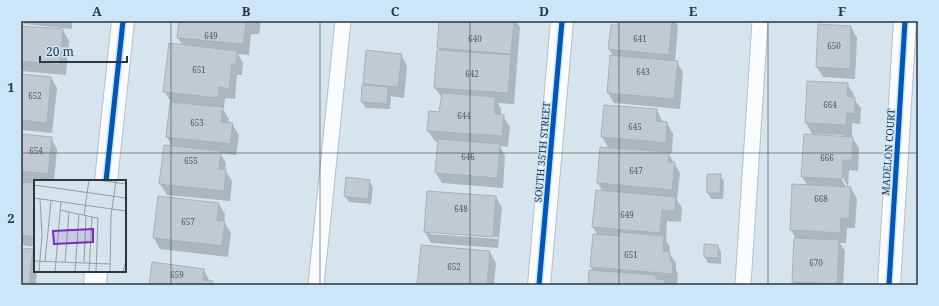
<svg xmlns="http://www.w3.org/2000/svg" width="939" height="306" font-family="'Noto Serif',serif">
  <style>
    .shadow { fill: #0003; fill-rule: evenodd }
    .building { fill: #c1c9d2; stroke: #a9b1ba }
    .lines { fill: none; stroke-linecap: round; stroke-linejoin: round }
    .service-casing { stroke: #b5c0c8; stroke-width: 17 }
    .minor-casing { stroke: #b5c0c8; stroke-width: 24 }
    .service { stroke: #f9fbfc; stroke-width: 15 }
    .minor { stroke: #f9fbfc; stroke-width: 22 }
    .cycleway-casing { stroke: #cbe6f9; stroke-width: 8 }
    .cycleway { stroke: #0057b8; stroke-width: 5 }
    .grid { fill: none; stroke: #2b363d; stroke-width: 1; stroke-opacity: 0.55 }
    .labels { text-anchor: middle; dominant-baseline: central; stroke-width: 3; stroke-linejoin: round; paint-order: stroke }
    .number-label { font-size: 8px; fill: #505b62 }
    .street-label { font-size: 10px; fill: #2b363d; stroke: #cbe6f9 }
    .inset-road { fill: none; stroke: #929ea7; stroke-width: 1 }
    .view { fill: #7b2cbf; fill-opacity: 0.15; stroke: #7b2cbf; stroke-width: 2 }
    .inset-edge { fill: none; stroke: #2b363d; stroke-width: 2 }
    .neatline { fill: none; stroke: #2b363d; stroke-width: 1.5 }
    .grid-label { font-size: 13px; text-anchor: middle; font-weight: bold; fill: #2b363d }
  </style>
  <rect width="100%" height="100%" fill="#d6e4ee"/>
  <path class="shadow" d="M 23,21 L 72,21 L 72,29 L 25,24 Z
    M 180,21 L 261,21 L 259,34 L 251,34 L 249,55 L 238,54 L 243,63 L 242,75 L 237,75 L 235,99 L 225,98 L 224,108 L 222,108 L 229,119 L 228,124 L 232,124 L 239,135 L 236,155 L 220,153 L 226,163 L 225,170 L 232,181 L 230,201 L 167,195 L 160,184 L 172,147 L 167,137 L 171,102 L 164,91 L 183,46 L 178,38 Z
    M 440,21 L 519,21 L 517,23 L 520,27 L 517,65 L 515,65 L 517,67 L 514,104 L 498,103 L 501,109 L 501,116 L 503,116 L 510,127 L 508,147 L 500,146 L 505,156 L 503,188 L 442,183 L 436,173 L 439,142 L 435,141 L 428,131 L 440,114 L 442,98 L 435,88 L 440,51 L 438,48 Z
    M 619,21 L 675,21 L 678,26 L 675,61 L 677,62 L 683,72 L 680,109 L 614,103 L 608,93 L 613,56 L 609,49 L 612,26 L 619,26 Z
    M 21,26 L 63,30 L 69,41 L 66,75 L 21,71 Z
    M 851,27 L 857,38 L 855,79 L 823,77 L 817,67 Z
    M 401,55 L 407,66 L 404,98 L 391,96 L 390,109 L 366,108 L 362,102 L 366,86 L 364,83 Z
    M 21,74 L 51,77 L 57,88 L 52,133 L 21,130 Z
    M 847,84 L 854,94 L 853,98 L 861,108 L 860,124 L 852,123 L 852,137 L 859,148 L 858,171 L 849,170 L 848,187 L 841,174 L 839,175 L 847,188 L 851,188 L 857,199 L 855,228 L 847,228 L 846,243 L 840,243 L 845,251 L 843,285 L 795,285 L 793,282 L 796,239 L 791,230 L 808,186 L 802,177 L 843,137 L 843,135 L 812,134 L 806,123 Z
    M 605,106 L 657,110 L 663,123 L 667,123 L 673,134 L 672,153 L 668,153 L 680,173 L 677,200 L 682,208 L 681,222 L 667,221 L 666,240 L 670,247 L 669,253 L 676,263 L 676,269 L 678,274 L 677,284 L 589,285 L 593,271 L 591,267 L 594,235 L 598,236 L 593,227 L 602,191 L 598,183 L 601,148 L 609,149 L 602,137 Z
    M 21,135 L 51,138 L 57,149 L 54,181 L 35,181 L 35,247 L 21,245 Z
    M 720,175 L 724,181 L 723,199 L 711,199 L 708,193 Z
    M 369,181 L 373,187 L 371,204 L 349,202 L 345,196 Z
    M 496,197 L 502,208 L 498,248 L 431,243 L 425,232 ZM 430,232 L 498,237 L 498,239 L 430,234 Z
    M 219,204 L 225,214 L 224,222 L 231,233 L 228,257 L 160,249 L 154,238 Z
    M 705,245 L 718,246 L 721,252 L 721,264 L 708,263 L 705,257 Z
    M 21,249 L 32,250 L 35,255 L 35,271 L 37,271 L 36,285 L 21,285 Z
    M 490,252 L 496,263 L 494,285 L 418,285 Z
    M 204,270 L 210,282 L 214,285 L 150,285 Z"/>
  <path class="building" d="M 179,21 L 254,21 L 253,24 L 246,23 L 243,44 L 177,38 Z
    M 439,21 L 514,21 L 511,54 L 437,48 Z
    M 618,21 L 672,21 L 669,55 L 608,49 L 611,25 L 618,25 Z
    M 818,24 L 851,26 L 850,69 L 816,67 Z
    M 21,26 L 63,29 L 60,65 L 21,61 Z
    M 169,43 L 237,51 L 236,65 L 232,64 L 229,89 L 219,87 L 218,98 L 163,92 Z
    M 366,50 L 402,54 L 398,87 L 363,84 Z
    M 437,50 L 511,55 L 508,93 L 434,88 Z
    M 610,55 L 678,61 L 674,99 L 607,93 Z
    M 21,74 L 51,77 L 47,123 L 21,120 Z
    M 807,81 L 848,83 L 847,96 L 855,97 L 855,114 L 847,113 L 846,125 L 805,123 Z
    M 362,85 L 388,87 L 387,104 L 361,102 Z
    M 442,93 L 495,97 L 495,114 L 504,115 L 502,136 L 427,131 L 429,111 L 439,112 Z
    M 170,102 L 223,107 L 221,122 L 233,123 L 230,144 L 166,137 Z
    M 604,105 L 657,109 L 656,121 L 667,122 L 666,143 L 601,137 Z
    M 21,134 L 52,137 L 48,174 L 21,171 Z
    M 804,134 L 853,137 L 852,160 L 843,160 L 842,179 L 801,177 Z
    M 438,139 L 500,144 L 497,178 L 435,173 Z
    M 164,145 L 221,151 L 219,169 L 226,169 L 224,191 L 159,184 Z
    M 600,147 L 669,152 L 668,162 L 675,162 L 672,190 L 597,183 Z
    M 707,174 L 721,174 L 720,193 L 707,193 Z
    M 346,177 L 370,180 L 368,199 L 344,196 Z
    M 21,182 L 35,183 L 35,237 L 21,235 Z
    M 792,184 L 851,187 L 849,218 L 841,218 L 840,233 L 790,230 Z
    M 596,190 L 676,197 L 675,211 L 662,210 L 660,233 L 592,227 Z
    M 427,191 L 496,196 L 493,237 L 424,232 Z
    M 158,196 L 219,203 L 217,220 L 225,221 L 222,246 L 153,238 Z
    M 619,232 L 664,236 L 663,251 L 670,252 L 670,262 L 673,262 L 672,274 L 590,267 L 593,234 L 619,236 Z
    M 794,238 L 839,240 L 837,284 L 792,282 Z
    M 704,244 L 718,245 L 718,258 L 704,257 Z
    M 421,245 L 490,251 L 487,285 L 417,285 Z
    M 21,248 L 33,249 L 29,285 L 21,285 Z
    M 152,262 L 204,269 L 203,280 L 213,281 L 212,285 L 149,285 Z
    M 589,270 L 656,275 L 656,279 L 665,280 L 664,285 L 588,285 Z"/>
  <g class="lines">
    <defs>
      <path id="service" d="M 316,285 L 343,21
        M 743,285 L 760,21"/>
      <path id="minor" d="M 106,181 L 123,21
        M 95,285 L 96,271
        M 539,285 L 562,21
        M 889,285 L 905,21"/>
    </defs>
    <use href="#service" class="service-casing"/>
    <use href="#minor" class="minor-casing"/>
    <use href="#service" class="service"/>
    <use href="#minor" class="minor"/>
    <defs>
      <path id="cycleway" d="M 106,181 L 123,21
        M 539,285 L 562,21
        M 889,285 L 905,21"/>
    </defs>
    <use href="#cycleway" class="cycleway-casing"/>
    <use href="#cycleway" class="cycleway"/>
  </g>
  <path class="grid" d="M 171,21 L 171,285M 320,21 L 320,285M 470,21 L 470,285M 619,21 L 619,285M 768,21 L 768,285M 21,153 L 918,153"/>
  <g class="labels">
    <g class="number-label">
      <text x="211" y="35">649</text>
      <text x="475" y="38">640</text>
      <text x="640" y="38">641</text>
      <text x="834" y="45">650</text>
      <text x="199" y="69">651</text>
      <text x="643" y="71">643</text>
      <text x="472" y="73">642</text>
      <text x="35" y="95">652</text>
      <text x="830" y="104">664</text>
      <text x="464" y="115">644</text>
      <text x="197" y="122">653</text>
      <text x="635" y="126">645</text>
      <text x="36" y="150">654</text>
      <text x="468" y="156">646</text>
      <text x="827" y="157">666</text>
      <text x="191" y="160">655</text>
      <text x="636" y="170">647</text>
      <text x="821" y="198">668</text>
      <text x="461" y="208">648</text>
      <text x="627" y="214">649</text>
      <text x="188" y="221">657</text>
      <text x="631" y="254">651</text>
      <text x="816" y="262">670</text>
      <text x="454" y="266">652</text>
      <text x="177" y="274">659</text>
    </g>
    <g class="street-label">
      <text transform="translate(542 152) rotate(-85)">SOUTH 35TH STREET</text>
      <text transform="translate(888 152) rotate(-86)">MADELON COURT</text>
    </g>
  </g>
  <g transform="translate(34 180)">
    <rect width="92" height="92" fill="#d6e4ee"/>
    <path class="inset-road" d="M 63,0 L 92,4M 0,5 L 92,18M 0,18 L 92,31M 26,30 L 44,34M 50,35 L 55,0M 58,37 L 64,38 L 62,92M 0,81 L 76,84M 11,81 L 17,21M 31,82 L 35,32M 50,83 L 52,35M 5,92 L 8,55 L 6,19M 21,92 L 27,22M 41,92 L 45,34 L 58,37 L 55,92M 76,92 L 77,36 L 82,0M 89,92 L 92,80"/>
    <path class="view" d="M 59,49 L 59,62 L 20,64 L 19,51 Z"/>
    <rect width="92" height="92" class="inset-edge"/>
  </g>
  <rect width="939" height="306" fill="none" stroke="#cbe6f9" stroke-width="44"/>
  <path d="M40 56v6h87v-6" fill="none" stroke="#2b363d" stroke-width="2"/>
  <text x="46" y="56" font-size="12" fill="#2b363d" stroke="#cbe6f9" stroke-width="3" paint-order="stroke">20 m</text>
  <rect x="22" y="22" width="895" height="262" class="neatline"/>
  <g class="grid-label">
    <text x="97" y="16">A</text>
    <text x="246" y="16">B</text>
    <text x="395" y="16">C</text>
    <text x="544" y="16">D</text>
    <text x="693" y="16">E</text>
    <text x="842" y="16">F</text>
    <text x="11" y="92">1</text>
    <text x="11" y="223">2</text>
  </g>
</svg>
